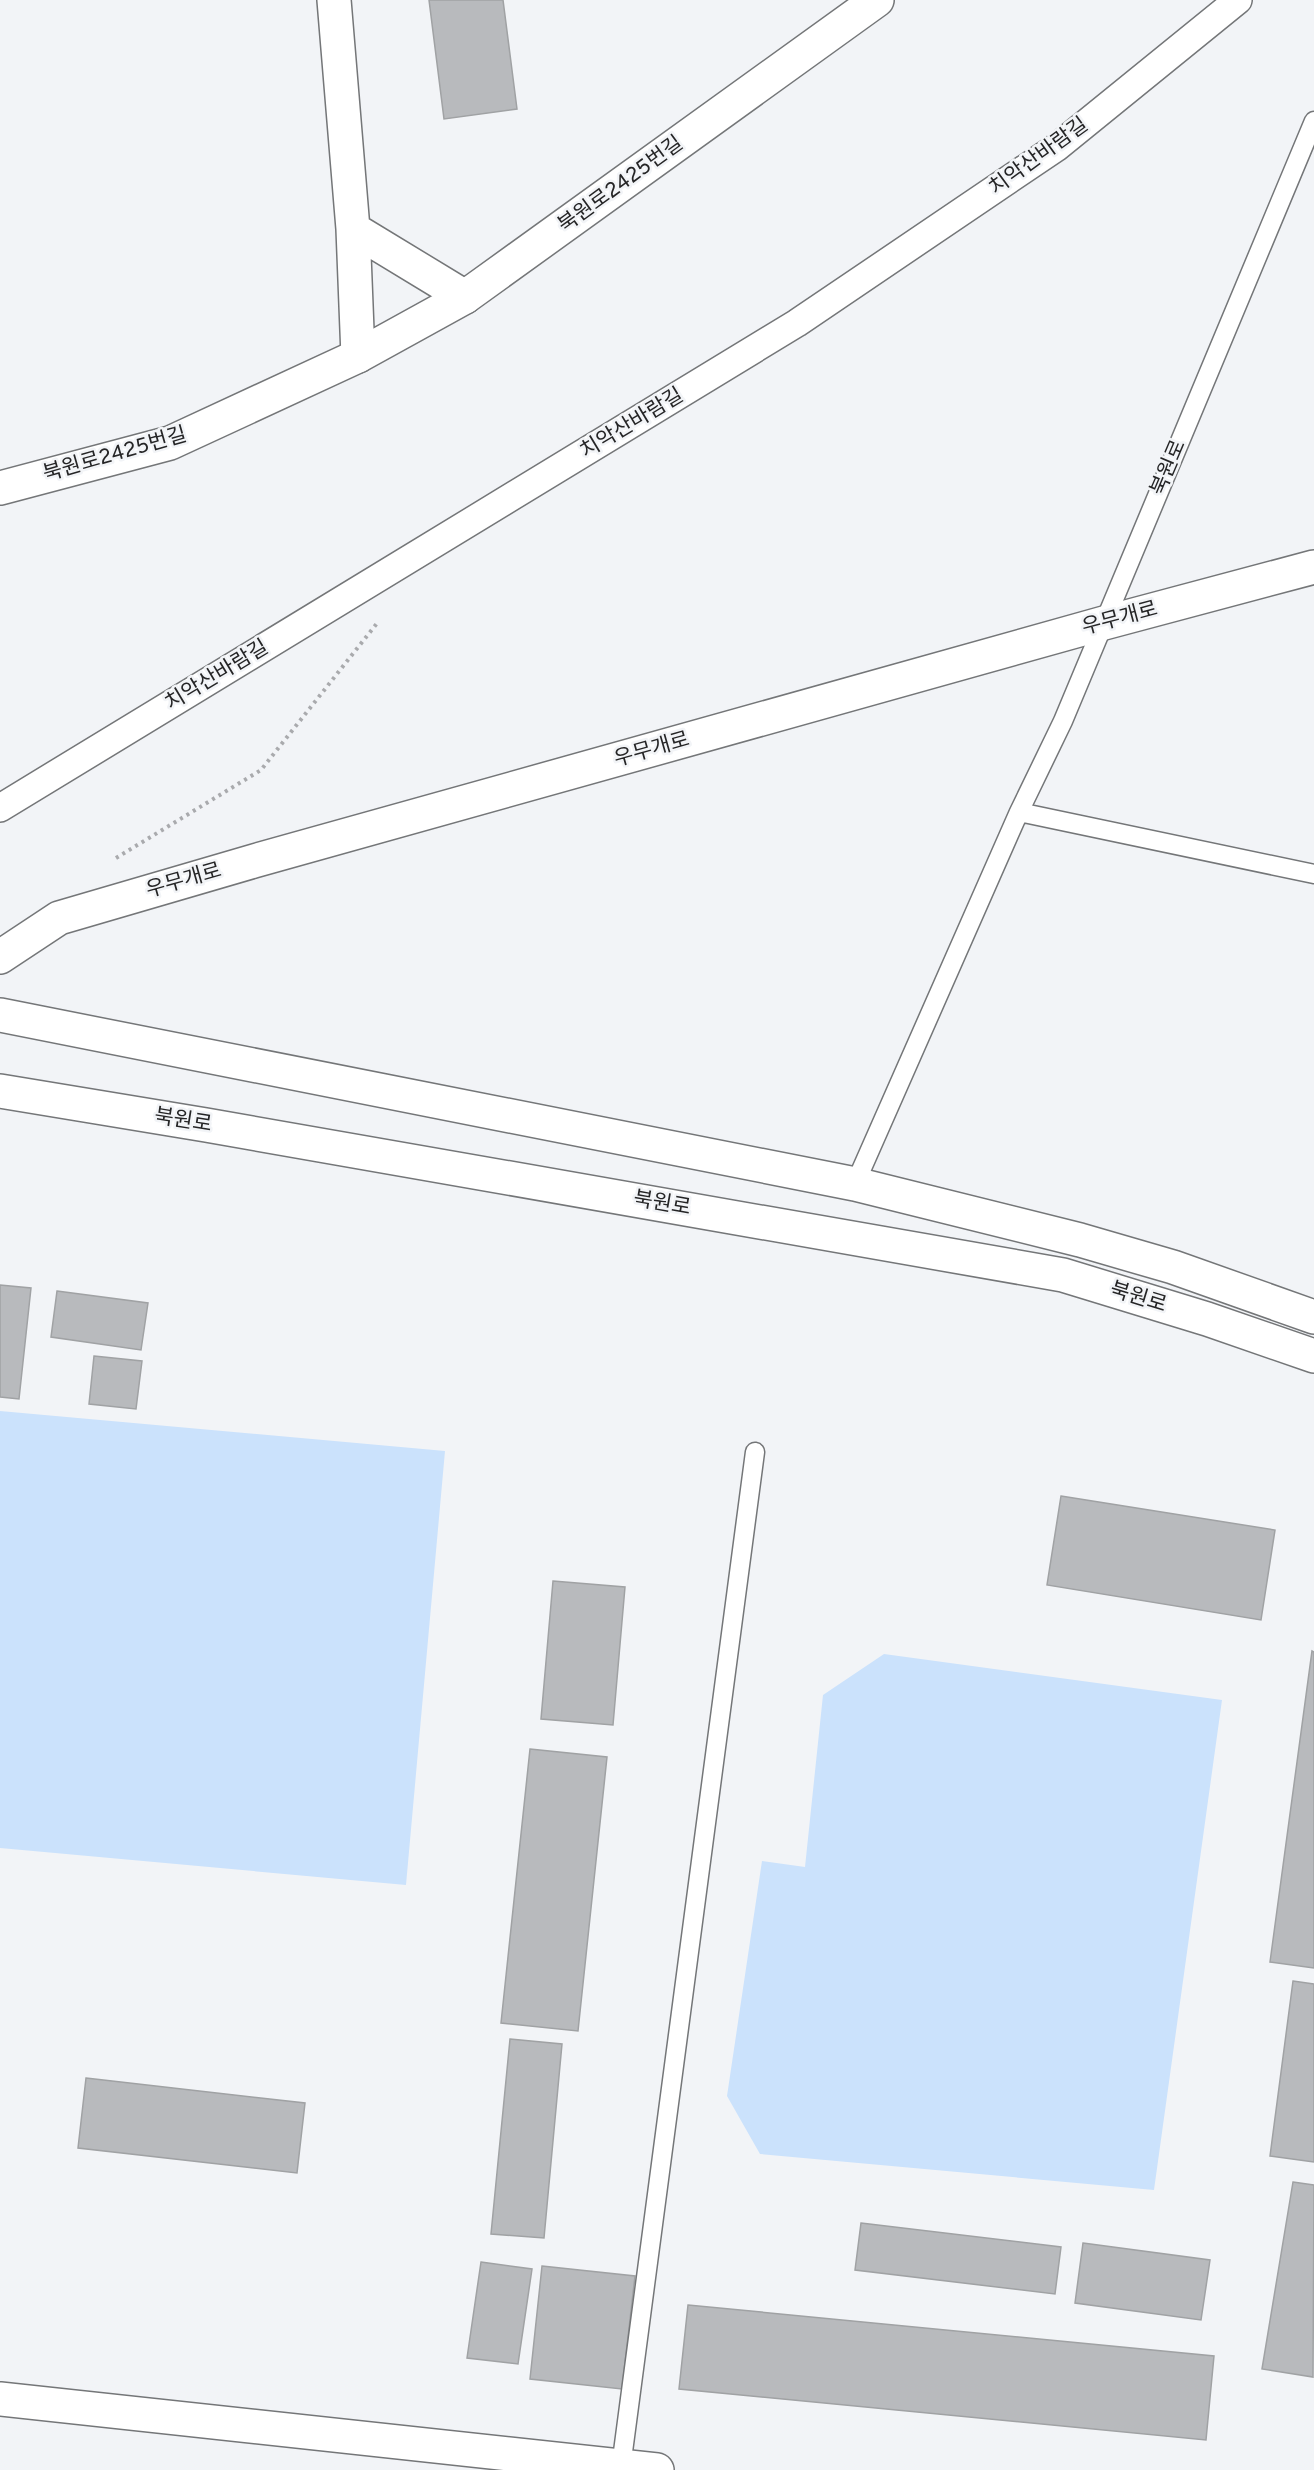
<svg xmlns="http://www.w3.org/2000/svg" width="1314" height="2470" font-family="Overpass,'Noto Sans KR',sans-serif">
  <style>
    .green { fill: #cbe2fc }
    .building { fill: #b8babd; stroke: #a0a2a4; stroke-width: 1.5 }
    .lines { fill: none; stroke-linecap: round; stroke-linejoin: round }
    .service-casing { stroke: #747678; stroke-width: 21 }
    .pedestrian-casing { stroke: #747678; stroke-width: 30 }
    .minor-casing { stroke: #747678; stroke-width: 36 }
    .tertiary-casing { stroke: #747678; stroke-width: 36 }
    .path { stroke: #a9aaad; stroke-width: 4; stroke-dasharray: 3 4.5; stroke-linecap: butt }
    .service { stroke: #fff; stroke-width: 18 }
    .pedestrian { stroke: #fff; stroke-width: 27 }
    .minor { stroke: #fff; stroke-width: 33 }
    .tertiary { stroke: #fff; stroke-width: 33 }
    .labels { text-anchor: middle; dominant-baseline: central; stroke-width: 5; stroke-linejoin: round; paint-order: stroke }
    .street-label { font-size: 21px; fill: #252526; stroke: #f2f4f7 }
  </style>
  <rect width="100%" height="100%" fill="#f2f4f7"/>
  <path class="green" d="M 0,1411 L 445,1451 L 406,1885 L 0,1848 Z
    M 884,1654 L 1222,1700 L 1154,2190 L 760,2154 L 727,2096 L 762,1861 L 805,1867 L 823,1695 Z"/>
  <path class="building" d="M 429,0 L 503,0 L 517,109 L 444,119 Z
    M 0,1285 L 31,1288 L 19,1399 L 0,1397 Z
    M 57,1291 L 148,1303 L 141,1350 L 51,1337 Z
    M 94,1356 L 142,1361 L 136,1409 L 89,1404 Z
    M 1061,1496 L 1275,1530 L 1261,1620 L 1047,1585 Z
    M 553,1581 L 625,1587 L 613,1725 L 541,1719 Z
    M 1312,1651 L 1314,1652 L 1314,1968 L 1270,1962 Z
    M 530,1749 L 607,1757 L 578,2031 L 501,2023 Z
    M 1293,1981 L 1314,1984 L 1314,2162 L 1270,2156 Z
    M 510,2039 L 562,2044 L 544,2238 L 491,2234 Z
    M 86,2078 L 305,2103 L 297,2173 L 78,2148 Z
    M 1293,2182 L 1314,2185 L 1313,2377 L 1262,2369 Z
    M 861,2223 L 1061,2247 L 1055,2294 L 855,2270 Z
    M 1083,2243 L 1210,2260 L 1201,2320 L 1075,2303 Z
    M 481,2262 L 532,2269 L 518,2364 L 467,2358 Z
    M 542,2266 L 635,2276 L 622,2389 L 530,2379 Z
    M 688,2305 L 1214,2356 L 1206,2440 L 679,2389 Z"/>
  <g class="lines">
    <defs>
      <path id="service" d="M 1019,812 L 1314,874
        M 855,1184 L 1019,812 L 1063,721 L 1314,121
        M 621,2467 L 755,1452"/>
      <path id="pedestrian" d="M 0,808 L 797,323 L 1057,147 L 1238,0"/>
      <path id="minor" d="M 334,0 L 353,229 L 358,356
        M 353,229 L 465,297
        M 0,957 L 59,918 L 254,861 L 1104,623 L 1314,567
        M 0,2399 L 657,2470"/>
      <path id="tertiary" d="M 0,488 L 170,443 L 358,356 L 465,297 L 877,0
        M 0,1015 L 855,1184 L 1080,1240 L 1173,1267 L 1314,1317
        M 0,1091 L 206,1125 L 1063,1275 L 1207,1319 L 1314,1356"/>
    </defs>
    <use href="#service" class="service-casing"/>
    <use href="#pedestrian" class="pedestrian-casing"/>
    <use href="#minor" class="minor-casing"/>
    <use href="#tertiary" class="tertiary-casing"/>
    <path class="path" d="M 116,858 L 261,770 L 378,622"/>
    <use href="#service" class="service"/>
    <use href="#pedestrian" class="pedestrian"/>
    <use href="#minor" class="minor"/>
    <use href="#tertiary" class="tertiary"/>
  </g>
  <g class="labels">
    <g class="street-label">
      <text transform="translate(1039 157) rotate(-36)">치악산바람길</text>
      <text transform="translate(621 185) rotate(-36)">북원로2425번길</text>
      <text transform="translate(632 424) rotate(-31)">치악산바람길</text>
      <text transform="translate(115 455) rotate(-16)">북원로2425번길</text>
      <text transform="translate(1169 468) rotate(-67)">북원로</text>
      <text transform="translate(1120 619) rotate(-15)">우무개로</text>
      <text transform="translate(217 676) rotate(-31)">치악산바람길</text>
      <text transform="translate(652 750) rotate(-16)">우무개로</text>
      <text transform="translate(184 881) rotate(-16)">우무개로</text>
      <text transform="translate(183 1121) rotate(9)">북원로</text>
      <text transform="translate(662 1204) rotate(10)">북원로</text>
      <text transform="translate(1138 1298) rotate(17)">북원로</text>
    </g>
  </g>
</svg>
